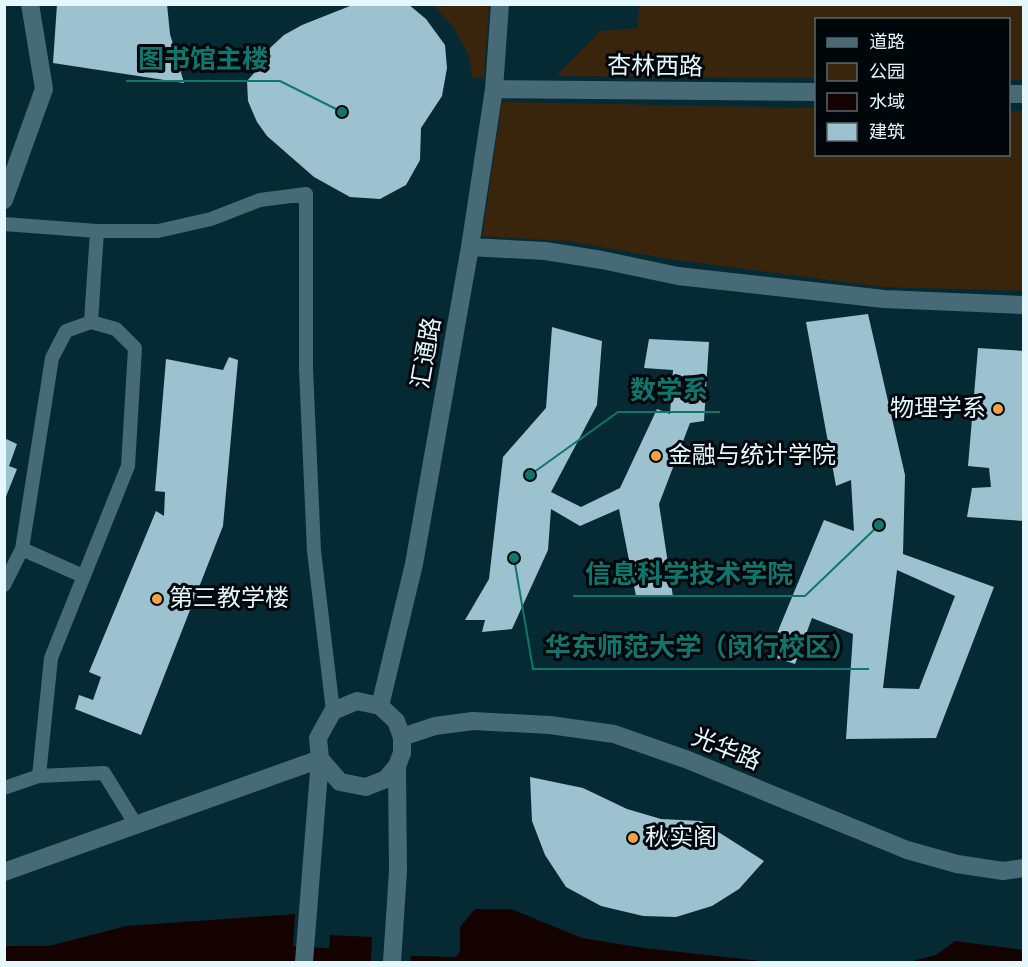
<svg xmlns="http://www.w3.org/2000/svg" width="1028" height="967" font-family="'Alegreya Sans','Noto Sans SC',sans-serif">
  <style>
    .built { fill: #062a34; fill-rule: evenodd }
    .green { fill: #39240c }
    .water { fill: #140300 }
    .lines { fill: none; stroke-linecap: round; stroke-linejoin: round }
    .canal { stroke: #140300; stroke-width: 24 }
    .building { fill: #9cc2cf; fill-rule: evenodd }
    .pedestrian { stroke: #466a76; stroke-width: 14 }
    .minor { stroke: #466a76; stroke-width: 18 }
    .poi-dot { fill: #f4a344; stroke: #00070b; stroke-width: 2 }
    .labels { text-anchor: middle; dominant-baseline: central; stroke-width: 6; stroke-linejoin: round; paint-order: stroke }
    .street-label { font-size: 24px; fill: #e4f8fe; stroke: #00070b }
    .poi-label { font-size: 24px; fill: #e4f8fe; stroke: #00070b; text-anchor: start }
    .leader { fill: none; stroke: #0f766e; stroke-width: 2 }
    .callout-dot { fill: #0f766e; stroke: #00070b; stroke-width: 2 }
    .callout-label { font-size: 26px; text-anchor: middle; font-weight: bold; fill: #0f766e; stroke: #00070b; stroke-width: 6; stroke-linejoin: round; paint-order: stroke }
  </style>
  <rect width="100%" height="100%" fill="#031e26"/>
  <path class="built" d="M 5,5 L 1023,5 L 1023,962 L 5,962 ZM 816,20 L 1008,20 L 1008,154 L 816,154 Z"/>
  <path class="green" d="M 433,5 L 489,5 L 484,78 L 472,77 L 469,56 L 455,29 Z
    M 639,5 L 1023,5 L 1023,80 L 1009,80 L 1008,20 L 816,20 L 816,78 L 556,76 L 600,31 L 638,28 Z
    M 502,102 L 816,108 L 816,154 L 1008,154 L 1009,111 L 1023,111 L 1023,291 L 883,287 L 676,260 L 566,241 L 482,236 Z"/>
  <path class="water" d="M 475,909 L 511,909 L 582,938 L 643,948 L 772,962 L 410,962 L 411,956 L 456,957 L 460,951 L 460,927 Z
    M 295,914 L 292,962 L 5,962 L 5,946 L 49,946 L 126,926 Z
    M 330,935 L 372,937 L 371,962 L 328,962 Z
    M 955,941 L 1023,950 L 1023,962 L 908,962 L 936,955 Z"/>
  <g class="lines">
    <path class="canal" d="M 261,956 L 353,962"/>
  </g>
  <path class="building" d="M 57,4 L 167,4 L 170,34 L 184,83 L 53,63 Z
    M 355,4 L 408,4 L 426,19 L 445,45 L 447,68 L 442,96 L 421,128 L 420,160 L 406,185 L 380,199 L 350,197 L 314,177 L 267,136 L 257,122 L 248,101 L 247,81 L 255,72 L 260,61 L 271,47 L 284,35 L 302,25 Z
    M 868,314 L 905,475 L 903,554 L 994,587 L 936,738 L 846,739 L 853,634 L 812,618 L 795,664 L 768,655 L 824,520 L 854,531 L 851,480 L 836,486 L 806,322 ZM 897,570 L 955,596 L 919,689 L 883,688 Z
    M 552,327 L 602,341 L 597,405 L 551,492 L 581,507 L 620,488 L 657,409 L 670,414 L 673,370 L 644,368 L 649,339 L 709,342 L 704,421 L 690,423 L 659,504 L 673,597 L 636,596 L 619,509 L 580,526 L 551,509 L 548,550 L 512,629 L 482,632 L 485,620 L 465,620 L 489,579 L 503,457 L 546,408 Z
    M 978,348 L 1024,351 L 1024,521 L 967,517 L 972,488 L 991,487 L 989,468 L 968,466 Z
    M 229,357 L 238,360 L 223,526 L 141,735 L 75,709 L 79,695 L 93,700 L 101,677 L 89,672 L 156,511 L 164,516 L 165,492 L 155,491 L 166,359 L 223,370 Z
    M 4,438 L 17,444 L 9,466 L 17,469 L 5,499 Z
    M 530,777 L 583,788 L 627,809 L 661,819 L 701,821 L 764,861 L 739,889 L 712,906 L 676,917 L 643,916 L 601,906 L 566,887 L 545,855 L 532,821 Z"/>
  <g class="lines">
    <path class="pedestrian" d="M 4,224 L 97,231 L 158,231 L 211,219 L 260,200 L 306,194 L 306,369 L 314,551 L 333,711
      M 22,549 L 83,576
      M 4,585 L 22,549 L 52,358 L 66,331 L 91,322 L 97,231
      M 39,776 L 51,658 L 128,466 L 135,348 L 116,329 L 91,322
      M 4,788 L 39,776 L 104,773 L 136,825"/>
    <path class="minor" d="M 494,89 L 816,92
      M 1008,94 L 1024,94
      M 4,200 L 44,89 L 30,4
      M 470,247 L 545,251 L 602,260 L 678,276 L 884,299 L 1024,305
      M 357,701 L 380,706 L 396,721 L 402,737 L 402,753 L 397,766 L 386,779 L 366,787 L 340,782 L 320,759 L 318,738 L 333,711 Z
      M 380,706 L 414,564 L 470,247 L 494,89 L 500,4
      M 402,737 L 435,726 L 473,721 L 550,725 L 614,734 L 688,760 L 907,850 L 957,864 L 1003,871 L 1024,868
      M 4,872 L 320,759 L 304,962
      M 392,962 L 398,871 L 397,766"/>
  </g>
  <g class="poi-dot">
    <circle cx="998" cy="409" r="6"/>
    <circle cx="656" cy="456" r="6"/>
    <circle cx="157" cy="599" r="6"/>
    <circle cx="633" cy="838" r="6"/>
  </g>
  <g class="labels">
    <g class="street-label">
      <text transform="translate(655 67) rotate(1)">杏林西路</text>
      <text transform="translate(427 353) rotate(-80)">汇通路</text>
      <text transform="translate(726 750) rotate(22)">光华路</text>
    </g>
    <g class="poi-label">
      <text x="986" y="409" text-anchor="end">物理学系</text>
      <text x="668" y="456">金融与统计学院</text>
      <text x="169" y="599">第三教学楼</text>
      <text x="645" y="838">秋实阁</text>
    </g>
  </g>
  <path class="leader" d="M342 112L280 81H126M530 475L618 412H720M879 525L805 596H573M514 558L533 669H869"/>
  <g class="callout-dot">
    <circle cx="342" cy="112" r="6"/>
    <circle cx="530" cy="475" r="6"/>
    <circle cx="879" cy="525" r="6"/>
    <circle cx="514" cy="558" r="6"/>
  </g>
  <g class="callout-label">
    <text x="203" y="68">图书馆主楼</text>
    <text x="669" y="399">数学系</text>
    <text x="689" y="583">信息科学技术学院</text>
    <text x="701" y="656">华东师范大学（闵行校区）</text>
  </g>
  <rect width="1028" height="967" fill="none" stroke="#e4f8fe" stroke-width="12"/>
  <rect x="815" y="18" width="195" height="138" fill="#00070b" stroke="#5b676c" stroke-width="1.5"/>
  <rect x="827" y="38" width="30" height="9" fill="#466a76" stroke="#5b676c" stroke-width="1.5"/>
  <text x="869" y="48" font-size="18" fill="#e4f8fe">道路</text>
  <rect x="827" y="63" width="30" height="18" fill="#39240c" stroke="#5b676c" stroke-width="1.5"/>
  <text x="869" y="78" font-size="18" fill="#e4f8fe">公园</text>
  <rect x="827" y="93" width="30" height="18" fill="#140300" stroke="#5b676c" stroke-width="1.5"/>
  <text x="869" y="108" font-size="18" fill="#e4f8fe">水域</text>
  <rect x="827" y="123" width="30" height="18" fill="#9cc2cf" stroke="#5b676c" stroke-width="1.5"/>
  <text x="869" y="138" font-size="18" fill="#e4f8fe">建筑</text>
</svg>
